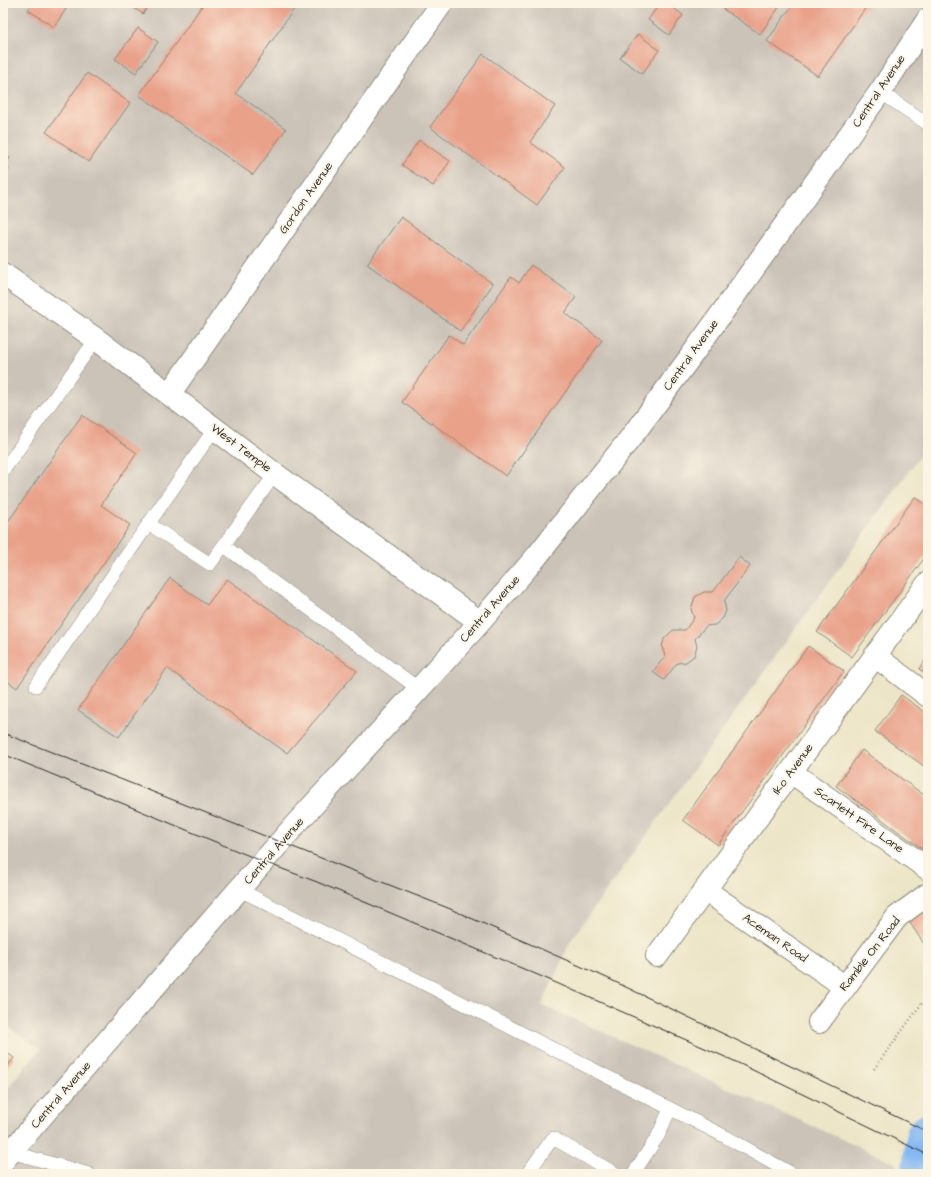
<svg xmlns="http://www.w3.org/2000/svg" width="931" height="1177" font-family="'Architects Daughter',sans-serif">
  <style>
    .industrial { fill: #cbc2b8 }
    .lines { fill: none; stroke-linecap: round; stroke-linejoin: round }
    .river { stroke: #84b8f2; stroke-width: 43 }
    .building { fill: #e9a18a }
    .lane-casing { stroke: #8c8879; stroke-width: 14 }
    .street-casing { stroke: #8c8879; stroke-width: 24 }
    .path { stroke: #8c8879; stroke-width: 2.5; stroke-dasharray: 1 3; stroke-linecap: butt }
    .lane { stroke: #fff; stroke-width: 13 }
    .street { stroke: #fff; stroke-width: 22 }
    .tram { stroke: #2b2b2b; stroke-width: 1 }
    .labels { text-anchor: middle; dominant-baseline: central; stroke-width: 3.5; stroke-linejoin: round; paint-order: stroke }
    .street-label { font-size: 12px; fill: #2b2b2b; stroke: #fcf5e5 }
  </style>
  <rect width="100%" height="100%" fill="#fcf5e5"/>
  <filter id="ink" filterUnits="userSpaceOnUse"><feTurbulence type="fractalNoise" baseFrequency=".025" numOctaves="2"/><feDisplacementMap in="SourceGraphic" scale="8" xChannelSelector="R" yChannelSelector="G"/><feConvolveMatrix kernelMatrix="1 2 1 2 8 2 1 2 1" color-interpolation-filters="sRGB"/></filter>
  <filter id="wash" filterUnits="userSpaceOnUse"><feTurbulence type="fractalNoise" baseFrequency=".012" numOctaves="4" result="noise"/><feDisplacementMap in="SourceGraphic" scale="16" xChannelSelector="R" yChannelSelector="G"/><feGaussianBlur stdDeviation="0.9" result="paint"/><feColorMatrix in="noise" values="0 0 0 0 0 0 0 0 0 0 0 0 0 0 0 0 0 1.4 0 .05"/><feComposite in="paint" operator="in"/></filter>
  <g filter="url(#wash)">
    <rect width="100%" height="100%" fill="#ece5c7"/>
    <path class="industrial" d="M 3,3 L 928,3 L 928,445 L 571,940 L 542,1005 L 895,1163 L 898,1174 L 3,1174 L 3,1093 L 40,1049 L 3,1023 Z"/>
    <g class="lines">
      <path class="river" d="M 923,1174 L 928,1135"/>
    </g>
    <g id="blocks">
      <path class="building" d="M 33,3 L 70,3 L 54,27 L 28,10 Z
        M 126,3 L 150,3 L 143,14 Z
        M 204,3 L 298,3 L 236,93 L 286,129 L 253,175 L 139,95 Z
        M 660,3 L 667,3 L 683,15 L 669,35 L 648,20 Z
        M 727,3 L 782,3 L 760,34 L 723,9 Z
        M 794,3 L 869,3 L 818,76 L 767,41 Z
        M 138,28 L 158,42 L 136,73 L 115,59 Z
        M 638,34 L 659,50 L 642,74 L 620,58 Z
        M 483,54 L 555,106 L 530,142 L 565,167 L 537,205 L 430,127 Z
        M 87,73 L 130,103 L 89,162 L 46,132 Z
        M 419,140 L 450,161 L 433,186 L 402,165 Z
        M 3,153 L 10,158 L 4,166 L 9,169 L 3,178 Z
        M 401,217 L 493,284 L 460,331 L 367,264 Z
        M 531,265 L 576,297 L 565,313 L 602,340 L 506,476 L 402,402 L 449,335 L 463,345 L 511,277 L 519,283 Z
        M 82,415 L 137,453 L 101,505 L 130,525 L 17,688 L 3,678 L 3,529 Z
        M 915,497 L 928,506 L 928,553 L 852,657 L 817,632 Z
        M 739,557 L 750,566 L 724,601 L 726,611 L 723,618 L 715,625 L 706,626 L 695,639 L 697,646 L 694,656 L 686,662 L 677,663 L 664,680 L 653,672 L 665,656 L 662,647 L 664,639 L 673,630 L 685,630 L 694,618 L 691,609 L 695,597 L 704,592 L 713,592 Z
        M 170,578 L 207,605 L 227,579 L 357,671 L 287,753 L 167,668 L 119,737 L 78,710 Z
        M 808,646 L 844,671 L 718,845 L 683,820 Z
        M 928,656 L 928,675 L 919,669 Z
        M 901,695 L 928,714 L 928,769 L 875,731 Z
        M 862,750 L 928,798 L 928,853 L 836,786 Z
        M 928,906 L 928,950 L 908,920 Z
        M 3,1050 L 14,1058 L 3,1072 Z"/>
    </g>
  </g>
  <g filter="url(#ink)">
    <use href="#blocks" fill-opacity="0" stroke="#8c8879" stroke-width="1"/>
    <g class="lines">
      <defs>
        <path id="lane" d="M 880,92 L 928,124
          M 3,471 L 96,339
          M 149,524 L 210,564 L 275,474
          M 224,546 L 419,689
          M 36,686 L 215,428
          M 240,890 L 726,1137 L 792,1174
          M 11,1152 L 89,1174
          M 527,1174 L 553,1138 L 616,1174
          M 633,1174 L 658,1136 L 670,1109"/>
        <path id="street" d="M 3,274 L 96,339 L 275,474 L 480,622
          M 170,393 L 442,3
          M 875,656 L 928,696
          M 791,772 L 928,869
          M 705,890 L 844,986
          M 657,956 L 928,583
          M 819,1022 L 897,917 L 928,894
          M 3,1161 L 295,825 L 480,622 L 537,556 L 632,436 L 694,352 L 880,92 L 928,19"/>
      </defs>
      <use href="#lane" class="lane-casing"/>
      <use href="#street" class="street-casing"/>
      <path class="path" d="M 874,1069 L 928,995"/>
      <use href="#lane" class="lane"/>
      <use href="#street" class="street"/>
      <path class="tram" d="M 3,733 L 448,908 L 607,978 L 928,1132
        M 3,754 L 264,862 L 317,882 L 545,978 L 732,1060 L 928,1155"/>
    </g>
  </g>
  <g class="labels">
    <g class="street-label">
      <text transform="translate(879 91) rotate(-56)">Central Avenue</text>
      <text transform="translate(306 198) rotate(-55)">Gordon Avenue</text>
      <text transform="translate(691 355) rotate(-54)">Central Avenue</text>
      <text transform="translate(241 448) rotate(37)">West Temple</text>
      <text transform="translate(490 609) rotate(-49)">Central Avenue</text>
      <text transform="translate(793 769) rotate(-54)">Iko Avenue</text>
      <text transform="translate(859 820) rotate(35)">Scarlett Fire Lane</text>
      <text transform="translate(274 851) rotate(-49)">Central Avenue</text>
      <text transform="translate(775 938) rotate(35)">Aceman Road</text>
      <text transform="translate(870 954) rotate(-52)">Ramble On Road</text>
      <text transform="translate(61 1095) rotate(-49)">Central Avenue</text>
    </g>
  </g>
  <rect width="931" height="1177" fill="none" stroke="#fcf5e5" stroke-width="16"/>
</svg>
